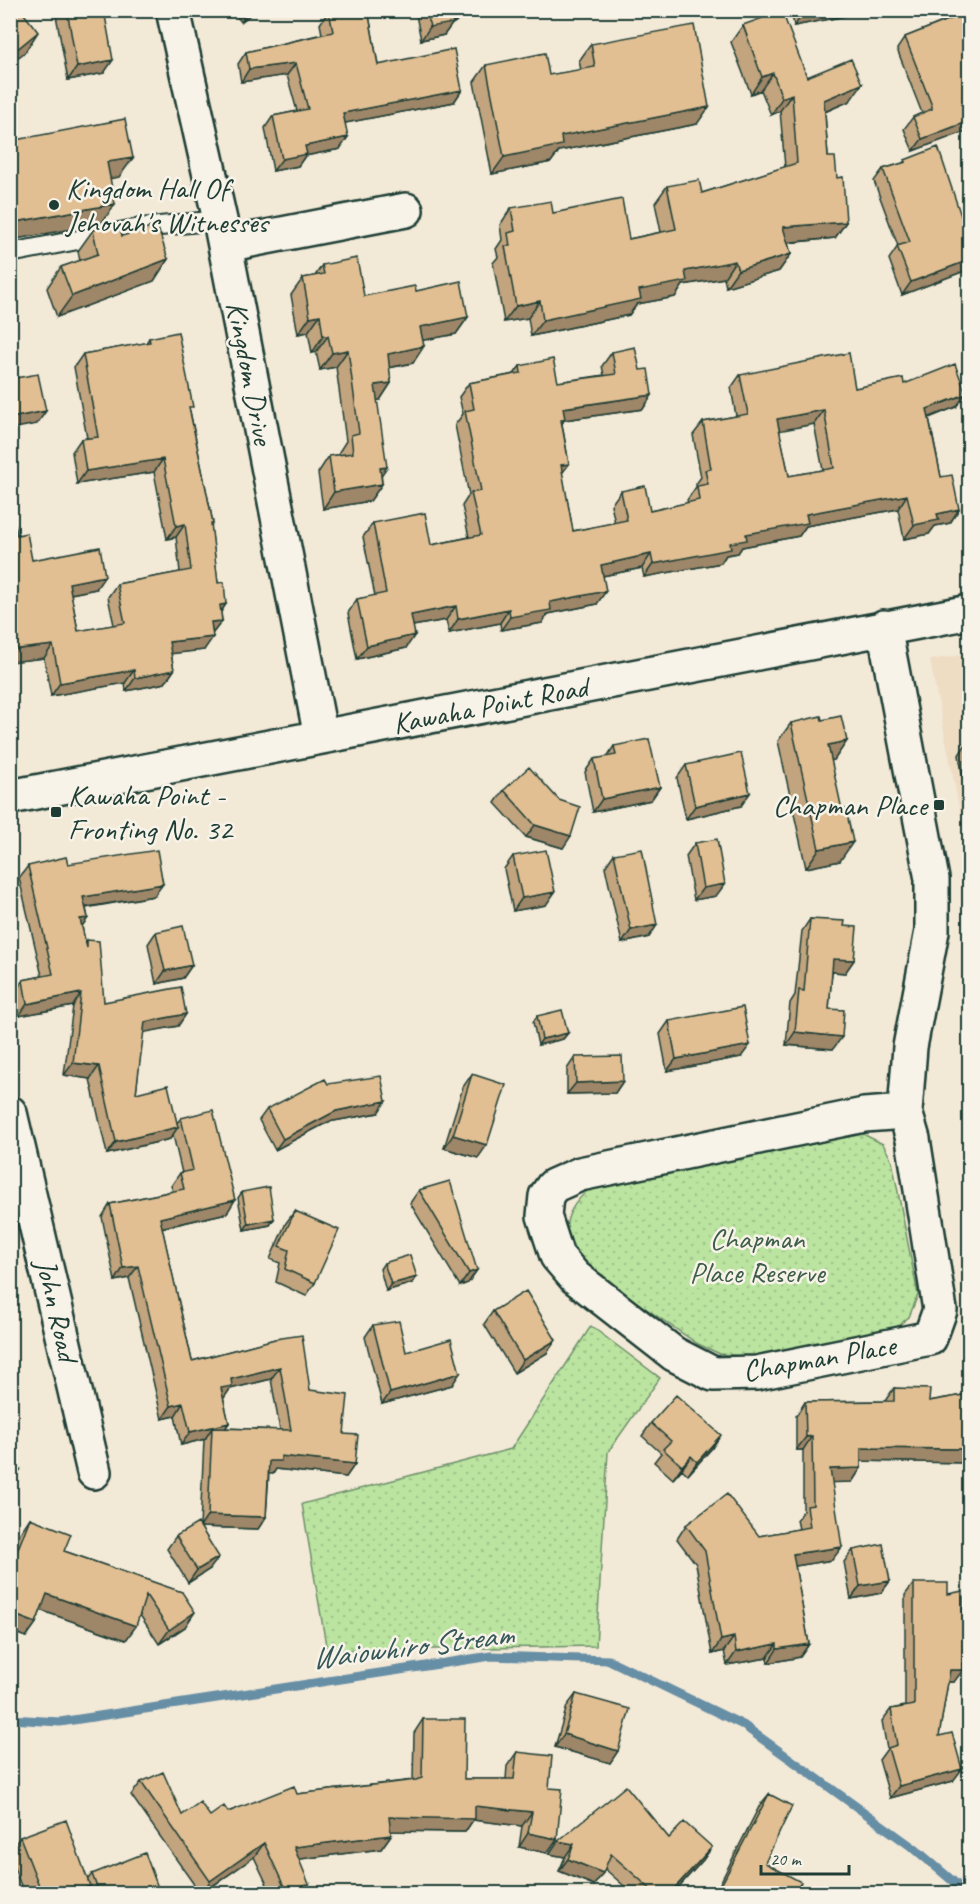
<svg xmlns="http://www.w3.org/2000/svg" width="980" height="1904" font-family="Caveat,sans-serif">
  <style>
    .built { fill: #eedcc3 }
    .park { fill: url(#park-dots); stroke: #6d906a; stroke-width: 1.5 }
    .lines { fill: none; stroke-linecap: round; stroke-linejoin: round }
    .stream { stroke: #668ea5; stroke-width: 9 }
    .service-casing { stroke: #1f3d34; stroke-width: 22 }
    .minor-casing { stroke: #1f3d34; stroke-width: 38 }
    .service { stroke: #f7f3e8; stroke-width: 18 }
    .minor { stroke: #f7f3e8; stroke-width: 33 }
    .wall { fill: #c2a47e; stroke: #1f3d34; stroke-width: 1.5; fill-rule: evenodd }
    .shaded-wall { fill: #9e8667; stroke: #1f3d34; stroke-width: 1.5 }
    .building { fill: #e1bf93; stroke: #1f3d34; stroke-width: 1.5; fill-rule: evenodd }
    .poi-dot { fill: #1f3d34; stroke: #f7f3e8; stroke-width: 2 }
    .labels { text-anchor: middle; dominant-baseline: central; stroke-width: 5; stroke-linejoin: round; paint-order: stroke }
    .poi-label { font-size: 30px; fill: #1f3d34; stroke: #f7f3e8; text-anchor: start }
    .street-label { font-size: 30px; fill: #1f3d34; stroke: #f7f3e8 }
    .park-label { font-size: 30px; fill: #3e5e4a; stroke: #f7f3e8 }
    .water-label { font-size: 32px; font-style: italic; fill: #37585a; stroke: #f7f3e8 }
  </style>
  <defs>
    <pattern id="park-dots" width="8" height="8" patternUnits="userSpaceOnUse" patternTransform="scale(1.5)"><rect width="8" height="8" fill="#bbe4a0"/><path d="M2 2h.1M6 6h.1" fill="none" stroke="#a0c48a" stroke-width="1.8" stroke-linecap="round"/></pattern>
  </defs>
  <rect width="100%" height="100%" fill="#f3e9d7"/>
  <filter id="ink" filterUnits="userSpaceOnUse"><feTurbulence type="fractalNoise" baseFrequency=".0167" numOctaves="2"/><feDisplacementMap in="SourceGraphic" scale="12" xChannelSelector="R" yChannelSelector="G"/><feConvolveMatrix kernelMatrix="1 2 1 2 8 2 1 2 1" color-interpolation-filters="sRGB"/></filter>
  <g filter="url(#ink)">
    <path class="built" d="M 969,654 L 969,841 L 966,842 L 930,660 Z"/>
    <path class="park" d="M 863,1134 L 883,1144 L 892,1161 L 918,1295 L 909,1317 L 894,1329 L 750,1357 L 720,1354 L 698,1344 L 588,1269 L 567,1243 C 563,1217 573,1202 593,1186 Z
      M 591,1326 L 660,1378 L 608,1452 L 596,1646 L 327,1651 L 302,1504 L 511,1449 Z"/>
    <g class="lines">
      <path class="stream" d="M 10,1719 L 60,1722 L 491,1656 L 609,1660 L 743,1725 L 915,1849 L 968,1894"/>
      <defs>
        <path id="service" d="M 10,253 L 140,228 L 220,220"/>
        <path id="minor" d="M 173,10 L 220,220 L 321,737
          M 225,245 L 406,210
          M 884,627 L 932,879 L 932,931 L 910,1047 L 905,1112 L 913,1139 L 940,1310 L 930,1338 L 757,1373 L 713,1374 L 674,1354 L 575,1277 L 557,1256 L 544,1216 L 546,1196 L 553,1186 L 580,1174 L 864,1115 L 905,1112
          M 10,797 L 970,612
          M 10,1113 L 94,1472"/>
      </defs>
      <use href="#service" class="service-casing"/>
      <use href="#minor" class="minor-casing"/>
      <use href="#service" class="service"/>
      <use href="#minor" class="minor"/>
    </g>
    <path class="wall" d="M 55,10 L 104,10 L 104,73 L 68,80 Z
      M 232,10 L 256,10 L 241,22 Z
      M 328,10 L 368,10 L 378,65 L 462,90 L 454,102 L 345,123 L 340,149 L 305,156 L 298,166 L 273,171 L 265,128 L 273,116 L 297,111 L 287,75 L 241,82 L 238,64 L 246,52 L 322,34 L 320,24 L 328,12 Z
      M 415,10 L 475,10 L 452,24 L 444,35 L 421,40 Z
      M 791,10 L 849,10 L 845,16 L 794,26 Z
      M 947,10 L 969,10 L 969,130 L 913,151 L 904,129 L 913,117 L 922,113 L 897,49 L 905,37 L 950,19 Z
      M 743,25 L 807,77 L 850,101 L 825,112 L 828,157 L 837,178 L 846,222 L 835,238 L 788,243 L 791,254 L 779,271 L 726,287 L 724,278 L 683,285 L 675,297 L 637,304 L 629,315 L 531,336 L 528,318 L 504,322 L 493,263 L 498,257 L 496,249 L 502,240 L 500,225 L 511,208 L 553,213 L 629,239 L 661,232 L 655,203 L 667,186 L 702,193 L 785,167 L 780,111 L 771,115 L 761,90 L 751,94 L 731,42 Z
      M 591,44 L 697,124 L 559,151 L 551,162 L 492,174 L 474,82 L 486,65 L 549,75 L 581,70 L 579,61 Z
      M 905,160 L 967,270 L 902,295 L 889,259 L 898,246 L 874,181 L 883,169 L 903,163 Z
      M 93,230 L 122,236 L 168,259 L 154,281 L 57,317 L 47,288 L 61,267 L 80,261 L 78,251 Z
      M 322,265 L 364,296 L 416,291 L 468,317 L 456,334 L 423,340 L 413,363 L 389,368 L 391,383 L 380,400 L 377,400 L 382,484 L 370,501 L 323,509 L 318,473 L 329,456 L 339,455 L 339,452 L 346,441 L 336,367 L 320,370 L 316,352 L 312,353 L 308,332 L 298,334 L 291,295 L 303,278 L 315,276 Z
      M 149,338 L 190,411 L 213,523 L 211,526 L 218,583 L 226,604 L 221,612 L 222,621 L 212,634 L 204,650 L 171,653 L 174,670 L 165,683 L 126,691 L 125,683 L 51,696 L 44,658 L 10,662 L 10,503 L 17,535 L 32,560 L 96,589 L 71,594 L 78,631 L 114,625 L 108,597 L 117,584 L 180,572 L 176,537 L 167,539 L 154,472 L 77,484 L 72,452 L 81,439 L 87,438 L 74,367 L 83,354 L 146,343 Z
      M 612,352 L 640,370 L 652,395 L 643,409 L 564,420 L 562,424 L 569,464 L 562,473 L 573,531 L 615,523 L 611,505 L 621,491 L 650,511 L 688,503 L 687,500 L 696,487 L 696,484 L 701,477 L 693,435 L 703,422 L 736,416 L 731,388 L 740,375 L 855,388 L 904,384 L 956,407 L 929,418 L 941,477 L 959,509 L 950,523 L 935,526 L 929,534 L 904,539 L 898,509 L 806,526 L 799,536 L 742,547 L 738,553 L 726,555 L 721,563 L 644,577 L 642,568 L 603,576 L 597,604 L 548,614 L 542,623 L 501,630 L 500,623 L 449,633 L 446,620 L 413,626 L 406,648 L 357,659 L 348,613 L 357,599 L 375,596 L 363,537 L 373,523 L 431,545 L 469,537 L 462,506 L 469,495 L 455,425 L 463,414 L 459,397 L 469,383 L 514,374 L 520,366 L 558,382 L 604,375 L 602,366 ZM 814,424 L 823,470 L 789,476 L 779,430 Z
      M 822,720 L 847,741 L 834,760 L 831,760 L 840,861 L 806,868 L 778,741 L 791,723 Z
      M 969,739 L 969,814 L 959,755 Z
      M 614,746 L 660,787 L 651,800 L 593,812 L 585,772 L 594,759 L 607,757 Z
      M 686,765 L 741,806 L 686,819 L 677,778 Z
      M 504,790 L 563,848 L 526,837 L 495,803 Z
      M 695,843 L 716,896 L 694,900 L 686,856 Z
      M 614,854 L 657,925 L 649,937 L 622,943 L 605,867 Z
      M 513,856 L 546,905 L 513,911 L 504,869 Z
      M 68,864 L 154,896 L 86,908 L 88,918 L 82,926 L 85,943 L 87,940 L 104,1002 L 186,1014 L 178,1026 L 143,1032 L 136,1093 L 177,1123 L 181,1118 L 227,1213 L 162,1228 L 192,1361 L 275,1339 L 310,1390 L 344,1434 L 355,1464 L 346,1477 L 276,1469 L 273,1474 L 269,1473 L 266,1517 L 258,1529 L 200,1527 L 210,1569 L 188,1583 L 167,1549 L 176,1536 L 200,1527 L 204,1440 L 205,1439 L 181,1445 L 175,1416 L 162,1419 L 129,1278 L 115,1281 L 102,1217 L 110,1204 L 173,1191 L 171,1186 L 180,1173 L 182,1173 L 173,1135 L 170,1139 L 107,1154 L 90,1079 L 64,1075 L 73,1006 L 19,1016 L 14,993 L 23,980 L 42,976 L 19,878 L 28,866 ZM 271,1379 L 280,1430 L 225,1428 L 229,1423 L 223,1398 L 230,1389 Z
      M 810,919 L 844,926 L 854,960 L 845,973 L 832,972 L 829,1009 L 833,1049 L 786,1045 L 790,1003 L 795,995 L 802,931 Z
      M 156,932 L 192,965 L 183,978 L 156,984 L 148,944 Z
      M 537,1016 L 568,1033 L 563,1039 L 538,1045 L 533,1022 Z
      M 669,1021 L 741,1057 L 667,1071 L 660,1034 Z
      M 575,1057 L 623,1081 L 615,1093 L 567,1094 L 567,1069 Z
      M 472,1074 L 478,1158 L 444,1148 L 463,1087 Z
      M 328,1084 L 378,1113 L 328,1122 L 275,1150 L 259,1120 L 267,1109 Z
      M 419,1190 L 477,1270 L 468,1283 L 460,1286 L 410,1203 Z
      M 242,1192 L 274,1219 L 270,1225 L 244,1230 L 238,1198 Z
      M 295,1211 L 315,1283 L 306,1296 L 276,1282 L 280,1263 L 270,1259 L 286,1223 Z
      M 384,1263 L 417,1277 L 412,1283 L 386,1291 L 380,1269 Z
      M 493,1311 L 547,1353 L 514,1373 L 484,1324 Z
      M 373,1325 L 406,1352 L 452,1385 L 382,1404 L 365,1337 Z
      M 894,1388 L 929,1401 L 969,1394 L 969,1463 L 861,1461 L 861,1468 L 852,1482 L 832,1482 L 832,1560 L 795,1566 L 809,1644 L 800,1657 L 768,1663 L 767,1658 L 727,1665 L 724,1651 L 712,1654 L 696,1564 L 677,1539 L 686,1525 L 759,1536 L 799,1529 L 797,1520 L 803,1511 L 803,1450 L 796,1450 L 796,1416 L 805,1402 L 885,1401 Z
      M 651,1423 L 712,1448 L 688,1475 L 682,1469 L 673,1479 L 654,1462 L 661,1453 L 642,1436 Z
      M 30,1518 L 64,1551 L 182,1592 L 185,1627 L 159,1644 L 140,1615 L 126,1640 L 41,1610 L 36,1623 L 26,1637 L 10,1631 L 10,1552 L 12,1553 L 20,1533 Z
      M 853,1550 L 890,1581 L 881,1593 L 851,1599 L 844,1562 Z
      M 914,1583 L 948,1594 L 954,1682 L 948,1682 L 939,1736 L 953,1781 L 890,1798 L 879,1760 L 887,1749 L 882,1721 L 891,1709 L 905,1706 L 905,1595 Z
      M 576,1694 L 618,1751 L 610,1763 L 555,1747 L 567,1706 Z
      M 423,1719 L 464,1779 L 506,1779 L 507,1766 L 517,1752 L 549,1788 L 557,1839 L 547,1853 L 519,1847 L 522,1826 L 473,1820 L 465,1832 L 391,1831 L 391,1835 L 381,1849 L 299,1859 L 302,1893 L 271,1893 L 254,1857 L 203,1893 L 200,1893 L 131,1795 L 141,1782 L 182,1815 L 210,1816 L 297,1794 L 413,1780 L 414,1733 Z
      M 769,1794 L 765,1863 L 795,1893 L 715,1893 L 760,1805 Z
      M 20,1837 L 88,1879 L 92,1874 L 160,1893 L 24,1893 L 10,1858 L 10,1851 Z
      M 669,1838 L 712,1847 L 703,1860 L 673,1893 L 632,1893 L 605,1869 L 594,1885 L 559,1871 L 565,1857 L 549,1854 L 558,1841 Z"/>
    <path class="shaded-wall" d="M 249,10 L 256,10 L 241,22 Z
      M 462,10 L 475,10 L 452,24 L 444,35 L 421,40 L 430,27 Z
      M 819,10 L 849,10 L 845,16 L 794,26 L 803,14 Z
      M 38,32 L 25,52 L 10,64 L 10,55 Z
      M 113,60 L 104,73 L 68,80 L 77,67 Z
      M 296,63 L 287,75 L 241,82 L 249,69 Z
      M 773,73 L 761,90 L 751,94 L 762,77 Z
      M 862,84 L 850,101 L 812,117 L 824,100 Z
      M 462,90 L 454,102 L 335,125 L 343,113 Z
      M 792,94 L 780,111 L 771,115 L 782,98 Z
      M 709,107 L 697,124 L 559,151 L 551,162 L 492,174 L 504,157 L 561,136 Z
      M 969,121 L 969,130 L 913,151 L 922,139 Z
      M 348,137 L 340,149 L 305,156 L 298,166 L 273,171 L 282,159 L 305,146 Z
      M 133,158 L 119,177 L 93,182 L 107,162 Z
      M 115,204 L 101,224 L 10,240 L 10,223 Z
      M 846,222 L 835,238 L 771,244 L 783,227 Z
      M 791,254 L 779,271 L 726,287 L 738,270 Z
      M 168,259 L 154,281 L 57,317 L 72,296 Z
      M 969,260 L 969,267 L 967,270 L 902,295 L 911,282 Z
      M 735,261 L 724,278 L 683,285 L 675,297 L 637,304 L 629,315 L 531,336 L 543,320 L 639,290 L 685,271 Z
      M 540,301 L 528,318 L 504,322 L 516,306 Z
      M 320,315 L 308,332 L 298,334 L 310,317 Z
      M 468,317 L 456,334 L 409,343 L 420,327 Z
      M 323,336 L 328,336 L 316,352 L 312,353 Z
      M 424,346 L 413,363 L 376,370 L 388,354 Z
      M 348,350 L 336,367 L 320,370 L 332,353 Z
      M 391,383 L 380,400 L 364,402 L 375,385 Z
      M 966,394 L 956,407 L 917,422 L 927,409 Z
      M 652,395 L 643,409 L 564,420 L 556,433 L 563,408 Z
      M 824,410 L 814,424 L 768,433 L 777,419 Z
      M 46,411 L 37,424 L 10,429 L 10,418 Z
      M 163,459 L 154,472 L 77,484 L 86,471 Z
      M 569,464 L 559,477 L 561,465 Z
      M 387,467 L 375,484 L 380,468 Z
      M 382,484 L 370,501 L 323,509 L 334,492 Z
      M 907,495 L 898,509 L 806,526 L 799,536 L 742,547 L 738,553 L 726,555 L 721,563 L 644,577 L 653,564 L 730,543 L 746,534 L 806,514 Z
      M 959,509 L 950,523 L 935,526 L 929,534 L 904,539 L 914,525 L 937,514 Z
      M 185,524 L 176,537 L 167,539 L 176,526 Z
      M 651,554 L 642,568 L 592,578 L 601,565 Z
      M 105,576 L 96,589 L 60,596 L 69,583 Z
      M 606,591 L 597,604 L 548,614 L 542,623 L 501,630 L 510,617 L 550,602 Z
      M 226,604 L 217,617 L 220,605 Z
      M 456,606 L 446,620 L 401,628 L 411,615 Z
      M 509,609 L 500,623 L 449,633 L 458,619 Z
      M 222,621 L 212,634 L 211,622 Z
      M 415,635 L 406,648 L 357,659 L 367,646 Z
      M 213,637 L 204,650 L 160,655 L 169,642 Z
      M 53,645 L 44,658 L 10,662 L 10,650 Z
      M 134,670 L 125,683 L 51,696 L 60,683 Z
      M 174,670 L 165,683 L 126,691 L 135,678 Z
      M 847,741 L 834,760 L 815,764 L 828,745 Z
      M 660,787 L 651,800 L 593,812 L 602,799 Z
      M 750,793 L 741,806 L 686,819 L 695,806 Z
      M 535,825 L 571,836 L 563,848 L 526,837 Z
      M 853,842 L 840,861 L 806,868 L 819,849 Z
      M 163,884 L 154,896 L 75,909 L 83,897 Z
      M 725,884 L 716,896 L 694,900 L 703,888 Z
      M 555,892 L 546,905 L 513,911 L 522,898 Z
      M 88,918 L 79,930 L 80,919 Z
      M 657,925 L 649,937 L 622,943 L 631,930 Z
      M 833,959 L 854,960 L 845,973 L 824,971 Z
      M 192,965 L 183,978 L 156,984 L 165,971 Z
      M 81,993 L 73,1006 L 19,1016 L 27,1004 Z
      M 186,1014 L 178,1026 L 136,1034 L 145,1022 Z
      M 795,1032 L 842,1037 L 833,1049 L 786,1045 Z
      M 568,1033 L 563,1039 L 538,1045 L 542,1039 Z
      M 750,1045 L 741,1057 L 667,1071 L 676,1059 Z
      M 73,1063 L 99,1066 L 90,1079 L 64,1075 Z
      M 623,1081 L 615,1093 L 567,1094 L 576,1083 Z
      M 386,1101 L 378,1113 L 328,1122 L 275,1150 L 283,1139 L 336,1111 Z
      M 178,1127 L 170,1139 L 107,1154 L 116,1142 Z
      M 453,1135 L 487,1145 L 478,1158 L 444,1148 Z
      M 235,1200 L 227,1213 L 151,1230 L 160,1218 Z
      M 274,1219 L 270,1225 L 244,1230 L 248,1224 Z
      M 138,1266 L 129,1278 L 115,1281 L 123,1268 Z
      M 477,1270 L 468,1283 L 460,1286 L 469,1273 Z
      M 417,1277 L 412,1283 L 386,1291 L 391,1284 Z
      M 556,1340 L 547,1353 L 514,1373 L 523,1360 Z
      M 280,1367 L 271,1379 L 230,1389 L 224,1398 L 212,1401 L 221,1388 L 231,1379 Z
      M 460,1373 L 452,1385 L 382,1404 L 390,1393 Z
      M 183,1403 L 175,1416 L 162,1419 L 171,1406 Z
      M 229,1423 L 220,1436 L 212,1428 L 205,1439 L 181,1445 L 190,1432 Z
      M 721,1435 L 712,1448 L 688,1475 L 697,1462 Z
      M 812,1436 L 803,1450 L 796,1450 L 806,1437 Z
      M 861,1448 L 969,1449 L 969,1463 L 852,1461 Z
      M 281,1456 L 355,1464 L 346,1477 L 276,1469 L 273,1474 L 261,1473 L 269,1461 Z
      M 691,1456 L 682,1469 L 673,1479 L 682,1466 Z
      M 861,1468 L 852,1482 L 820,1483 L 830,1469 Z
      M 20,1470 L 11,1482 L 10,1482 L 10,1474 Z
      M 208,1515 L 266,1517 L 258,1529 L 200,1527 Z
      M 842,1547 L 832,1560 L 783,1568 L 793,1554 Z
      M 219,1557 L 210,1569 L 188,1583 L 197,1570 Z
      M 890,1581 L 881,1593 L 851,1599 L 860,1586 Z
      M 47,1594 L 136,1626 L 126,1640 L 37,1609 Z
      M 195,1612 L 185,1627 L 159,1644 L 169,1630 Z
      M 10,1613 L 36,1623 L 26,1637 L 10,1631 Z
      M 734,1637 L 724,1651 L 712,1654 L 721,1640 Z
      M 777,1644 L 767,1658 L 727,1665 L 736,1652 Z
      M 809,1644 L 800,1657 L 768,1663 L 777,1649 Z
      M 950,1670 L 963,1670 L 954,1682 L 941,1682 Z
      M 564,1734 L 618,1751 L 610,1763 L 555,1747 Z
      M 962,1769 L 953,1781 L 890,1798 L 899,1786 Z
      M 475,1806 L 532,1812 L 522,1826 L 473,1820 L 465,1832 L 379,1831 L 389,1817 Z
      M 528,1833 L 557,1839 L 547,1853 L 519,1847 Z
      M 391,1835 L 381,1849 L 284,1861 L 294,1847 Z
      M 558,1841 L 574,1844 L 565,1857 L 549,1854 Z
      M 264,1843 L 254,1857 L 202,1893 L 210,1881 Z
      M 712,1847 L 703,1860 L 673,1893 L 670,1893 Z
      M 568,1859 L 603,1873 L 594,1885 L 559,1871 Z
      M 309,1884 L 302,1893 L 287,1893 Z
      M 90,1886 L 85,1893 L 70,1893 Z"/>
    <path class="building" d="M 10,10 L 21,10 L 38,32 L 10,55 Z
      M 67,10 L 104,10 L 113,60 L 77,67 Z
      M 333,10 L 368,10 L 378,65 L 454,49 L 462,90 L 343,113 L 348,137 L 305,146 L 307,154 L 282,159 L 273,116 L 308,109 L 296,63 L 249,69 L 246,52 L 333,32 L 329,11 Z
      M 426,10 L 462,10 L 452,17 L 453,23 L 430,27 Z
      M 802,10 L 819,10 L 803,14 Z
      M 960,10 L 969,10 L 969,121 L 922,139 L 913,117 L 932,109 L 932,106 L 905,37 L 961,15 Z
      M 782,11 L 807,77 L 851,59 L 862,84 L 824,100 L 828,157 L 835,157 L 837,178 L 843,177 L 846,222 L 783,227 L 791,254 L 738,270 L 735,261 L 685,271 L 687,281 L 639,290 L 641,299 L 543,320 L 540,301 L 516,306 L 505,246 L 510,246 L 508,233 L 515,231 L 511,208 L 551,201 L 553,213 L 622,199 L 629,239 L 676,229 L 667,186 L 699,180 L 702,193 L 797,163 L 792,94 L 782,98 L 773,73 L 762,77 L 743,25 Z
      M 694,25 L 709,107 L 561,136 L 562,145 L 504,157 L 486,65 L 545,53 L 549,75 L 595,67 L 591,44 Z
      M 125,119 L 133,158 L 107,162 L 115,204 L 10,223 L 10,141 Z
      M 938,147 L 969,240 L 969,260 L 911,282 L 897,246 L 910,242 L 883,169 L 906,162 L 905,160 Z
      M 120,225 L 122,236 L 157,225 L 168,259 L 72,296 L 61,267 L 98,254 L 93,230 Z
      M 357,258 L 364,296 L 415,286 L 416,291 L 461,281 L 468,317 L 420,327 L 424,346 L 388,354 L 391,383 L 375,385 L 387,467 L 380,468 L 382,484 L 334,492 L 329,456 L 353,453 L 351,435 L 359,433 L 348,350 L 332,353 L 328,336 L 323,336 L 320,315 L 310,317 L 303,278 L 324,274 L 322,265 Z
      M 178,332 L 193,407 L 189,407 L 213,523 L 211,523 L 218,583 L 224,582 L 226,604 L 220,605 L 222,621 L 211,622 L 213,637 L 169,642 L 174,670 L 135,678 L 134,670 L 60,683 L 53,645 L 10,650 L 10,503 L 17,535 L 27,533 L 32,560 L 100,547 L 105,576 L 69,583 L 78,631 L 125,623 L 117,584 L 191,570 L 185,524 L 176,526 L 163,459 L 86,471 L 81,439 L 98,437 L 83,354 L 150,342 L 149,338 Z
      M 635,347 L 640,370 L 648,369 L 652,395 L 563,408 L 565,419 L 561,420 L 569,464 L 561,465 L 573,531 L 627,520 L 621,491 L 645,486 L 650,511 L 699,500 L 697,486 L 708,484 L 705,470 L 711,469 L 703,422 L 748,414 L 740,375 L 849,353 L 855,388 L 903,378 L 904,384 L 955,364 L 966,394 L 927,409 L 941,477 L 952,475 L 959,509 L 937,514 L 939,520 L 914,525 L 907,495 L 806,514 L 808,523 L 746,534 L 747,540 L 730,543 L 731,549 L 653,564 L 651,554 L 601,565 L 606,591 L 550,602 L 551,610 L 510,617 L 509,609 L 458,619 L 456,606 L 411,615 L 415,635 L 367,646 L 357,599 L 386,593 L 373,523 L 425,513 L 431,545 L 481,535 L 471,493 L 481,491 L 465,411 L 474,409 L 469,383 L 521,373 L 520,366 L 553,359 L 558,382 L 616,374 L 612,352 ZM 824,410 L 834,468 L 789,476 L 777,419 Z
      M 38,374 L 46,411 L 10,418 L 10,379 Z
      M 821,716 L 822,720 L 841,716 L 847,741 L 828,745 L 842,810 L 846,809 L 853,842 L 819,849 L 791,723 Z
      M 649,739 L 660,787 L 602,799 L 594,759 L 616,755 L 614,746 Z
      M 741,753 L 750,793 L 695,806 L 686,765 Z
      M 529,767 L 559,800 L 580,807 L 571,836 L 535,825 L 504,790 Z
      M 717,839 L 725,884 L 703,888 L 695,843 Z
      M 642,849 L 657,925 L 631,930 L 614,854 Z
      M 157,850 L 163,884 L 83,897 L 88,918 L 80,919 L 87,948 L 87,940 L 99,941 L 104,1002 L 181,987 L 186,1014 L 145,1022 L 136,1093 L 168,1085 L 178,1127 L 116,1142 L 99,1066 L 73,1063 L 81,993 L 27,1004 L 23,980 L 53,974 L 28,866 L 66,857 L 68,864 Z
      M 546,850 L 555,892 L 522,898 L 513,856 Z
      M 810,919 L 845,921 L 844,926 L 857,927 L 854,960 L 833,959 L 829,1009 L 844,1010 L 842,1037 L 795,1032 L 799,990 L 804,991 Z
      M 183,926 L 192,965 L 165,971 L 156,932 Z
      M 743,1007 L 750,1045 L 676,1059 L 669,1021 Z
      M 562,1010 L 568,1033 L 542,1039 L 537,1016 Z
      M 622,1056 L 623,1081 L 576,1083 L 575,1057 Z
      M 472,1074 L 506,1085 L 487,1145 L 453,1135 Z
      M 381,1076 L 386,1101 L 336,1111 L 283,1139 L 267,1109 L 325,1079 L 328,1084 Z
      M 213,1110 L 235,1200 L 160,1218 L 192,1361 L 275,1339 L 302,1335 L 310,1390 L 348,1395 L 344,1434 L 358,1435 L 355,1464 L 281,1456 L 281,1461 L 269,1461 L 266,1517 L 208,1515 L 212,1428 L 291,1430 L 280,1367 L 231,1379 L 232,1386 L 221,1388 L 229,1423 L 190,1432 L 183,1403 L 171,1406 L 138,1266 L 123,1268 L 110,1204 L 184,1189 L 180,1173 L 193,1170 L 181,1118 Z
      M 450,1181 L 477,1270 L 469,1273 L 419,1190 Z
      M 269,1187 L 274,1219 L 248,1224 L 242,1192 Z
      M 295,1211 L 339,1230 L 315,1283 L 285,1269 L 289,1250 L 279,1246 Z
      M 410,1255 L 417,1277 L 391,1284 L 384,1263 Z
      M 526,1291 L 556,1340 L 523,1360 L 493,1311 Z
      M 399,1321 L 406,1352 L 451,1339 L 460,1373 L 390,1393 L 373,1325 Z
      M 894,1388 L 930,1389 L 929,1401 L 969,1394 L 969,1449 L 861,1448 L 861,1468 L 830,1469 L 842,1547 L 793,1554 L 809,1644 L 777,1649 L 777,1644 L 736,1652 L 734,1637 L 721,1640 L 705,1551 L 686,1525 L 727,1494 L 759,1536 L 810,1527 L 807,1506 L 813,1505 L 812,1436 L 806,1437 L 805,1402 L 894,1401 Z
      M 676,1395 L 721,1435 L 697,1462 L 691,1456 L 682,1466 L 663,1449 L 671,1441 L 651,1423 Z
      M 10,1450 L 20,1470 L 10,1474 Z
      M 30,1518 L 71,1534 L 64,1551 L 182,1592 L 195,1612 L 169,1630 L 146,1595 L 136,1626 L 47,1594 L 36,1623 L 10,1613 L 10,1552 L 16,1554 Z
      M 198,1523 L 219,1557 L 197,1570 L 176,1536 Z
      M 883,1544 L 890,1581 L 860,1586 L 853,1550 Z
      M 914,1583 L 948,1583 L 948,1594 L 963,1591 L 963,1670 L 950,1670 L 939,1736 L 952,1733 L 962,1769 L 899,1786 L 888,1748 L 897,1745 L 891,1709 L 914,1705 Z
      M 576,1694 L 630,1709 L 618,1751 L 564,1734 Z
      M 423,1719 L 465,1719 L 464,1779 L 514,1779 L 517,1752 L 552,1756 L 549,1788 L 562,1789 L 557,1839 L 528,1833 L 532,1812 L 475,1806 L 475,1819 L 389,1817 L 391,1835 L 294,1847 L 309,1884 L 287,1893 L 264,1843 L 210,1881 L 141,1782 L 163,1772 L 182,1815 L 200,1802 L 210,1816 L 224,1806 L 228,1812 L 294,1786 L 297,1794 L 416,1780 L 422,1778 Z
      M 626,1786 L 669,1838 L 684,1822 L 712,1847 L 670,1893 L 655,1893 L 611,1854 L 603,1873 L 568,1859 L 574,1844 L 558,1841 Z
      M 769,1794 L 792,1806 L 765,1863 L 801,1882 L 795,1893 L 717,1893 Z
      M 66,1820 L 90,1886 L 70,1893 L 42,1893 L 20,1837 Z
      M 145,1853 L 160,1893 L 99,1893 L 92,1874 Z"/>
  </g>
  <g class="poi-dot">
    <circle cx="54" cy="205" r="6"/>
    <rect x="933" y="799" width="12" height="12" rx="3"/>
    <rect x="50" y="806" width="12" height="12" rx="3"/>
  </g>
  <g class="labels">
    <g class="poi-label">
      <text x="66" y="188">Kingdom Hall Of<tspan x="66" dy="34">Jehovah's Witnesses</tspan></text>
      <text x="68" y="795">Kawaha Point -<tspan x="68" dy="34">Fronting No. 32</tspan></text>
      <text x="927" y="805" text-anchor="end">Chapman Place</text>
    </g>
    <g class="street-label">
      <text transform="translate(250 373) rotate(79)">Kingdom Drive</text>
      <text transform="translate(490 705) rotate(-11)">Kawaha Point Road</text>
      <text transform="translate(57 1310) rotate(77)">John Road</text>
      <text transform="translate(819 1358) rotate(-10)">Chapman Place</text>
    </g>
    <g class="park-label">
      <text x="757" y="1238">Chapman<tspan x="757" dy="34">Place Reserve</tspan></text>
    </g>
    <g class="water-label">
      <text transform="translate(412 1646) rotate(-7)">Waiowhiro Stream</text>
    </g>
  </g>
  <rect width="980" height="1904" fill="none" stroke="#f7f3e8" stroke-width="36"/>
  <rect x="18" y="18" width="944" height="1868" fill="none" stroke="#1f3d34" stroke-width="2" filter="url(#ink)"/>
  <path d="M761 1865v9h88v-9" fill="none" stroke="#1f3d34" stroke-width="3"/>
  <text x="770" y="1865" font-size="18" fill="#1f3d34" stroke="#f7f3e8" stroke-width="4.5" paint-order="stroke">20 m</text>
</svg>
